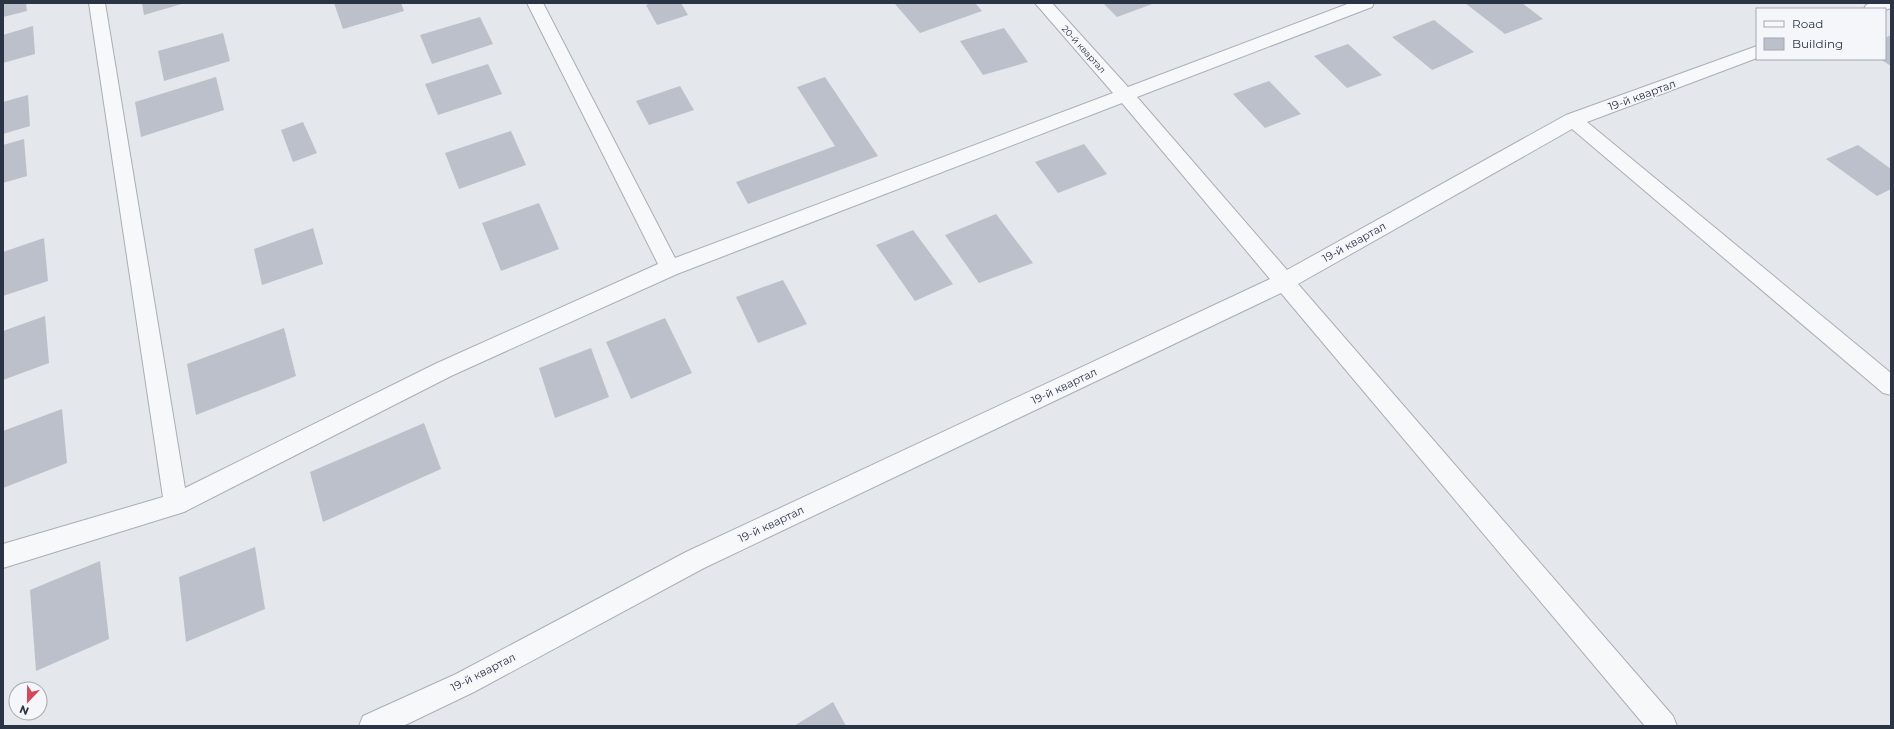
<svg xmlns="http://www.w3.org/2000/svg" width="1894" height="729" font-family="Montserrat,sans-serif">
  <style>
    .building { fill: #bbc0ca }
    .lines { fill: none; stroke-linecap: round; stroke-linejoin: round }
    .minor-casing { stroke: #a9aeb7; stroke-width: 2 }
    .minor { fill: #f7f8fa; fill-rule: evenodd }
    .labels { text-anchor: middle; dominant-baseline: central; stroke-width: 3.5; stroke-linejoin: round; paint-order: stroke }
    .far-street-label { font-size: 9px; fill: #2b3445; stroke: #f4f6f9 }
    .street-label { font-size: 11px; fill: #2b3445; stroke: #f4f6f9 }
  </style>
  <rect width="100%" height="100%" fill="#e4e7ec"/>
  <path class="building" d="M 3,3 L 26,3 L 27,11 L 3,17 Z
    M 142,3 L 185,3 L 144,15 Z
    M 334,3 L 401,3 L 404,11 L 343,29 Z
    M 652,3 L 681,3 L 688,15 L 657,25 L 646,5 Z
    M 898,3 L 975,3 L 982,11 L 920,33 L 895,4 Z
    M 1103,3 L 1155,3 L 1117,17 Z
    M 1465,3 L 1522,3 L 1543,19 L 1505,34 Z
    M 480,17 L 493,44 L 432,64 L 420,35 Z
    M 1434,20 L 1474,52 L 1432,70 L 1392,37 Z
    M 33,26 L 35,54 L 3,63 L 3,35 Z
    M 1004,28 L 1028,62 L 983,75 L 960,41 Z
    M 223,33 L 230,61 L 164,81 L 158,51 Z
    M 1891,35 L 1891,66 L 1880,59 L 1885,59 L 1885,38 Z
    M 1348,44 L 1382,75 L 1347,88 L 1314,56 Z
    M 488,64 L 502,94 L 438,115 L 425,84 Z
    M 216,77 L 224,110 L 141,137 L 135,102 Z
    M 825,77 L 878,156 L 748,204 L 736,182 L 835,146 L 797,87 Z
    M 1269,81 L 1301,114 L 1265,128 L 1233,94 Z
    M 680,86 L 694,110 L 649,125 L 636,101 Z
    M 28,95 L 30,126 L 3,134 L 3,102 Z
    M 303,122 L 317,153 L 293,162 L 281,130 Z
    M 511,131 L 526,165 L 459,189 L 445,153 Z
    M 24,139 L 27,176 L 3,183 L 3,145 Z
    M 1084,144 L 1107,174 L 1058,193 L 1035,162 Z
    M 1858,145 L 1891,169 L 1891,189 L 1877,196 L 1826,159 Z
    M 539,203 L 559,249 L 501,271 L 482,223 Z
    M 996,214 L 1033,263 L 979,283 L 945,235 Z
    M 313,228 L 323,264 L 262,285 L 254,249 Z
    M 913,230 L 953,284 L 915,301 L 876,245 Z
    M 44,238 L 48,281 L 3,296 L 3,252 Z
    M 783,280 L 807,324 L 758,343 L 736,297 Z
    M 45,316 L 49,363 L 3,380 L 3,331 Z
    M 665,318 L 692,373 L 631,399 L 606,342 Z
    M 284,328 L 296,376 L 196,415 L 187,364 Z
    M 591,348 L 609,397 L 555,418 L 539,368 Z
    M 62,409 L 67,463 L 3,488 L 3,431 Z
    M 424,423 L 441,469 L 323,522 L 310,472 Z
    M 255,547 L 265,609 L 186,642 L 179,577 Z
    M 100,561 L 109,639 L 36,671 L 30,590 Z
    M 833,702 L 846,726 L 794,726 Z"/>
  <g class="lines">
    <defs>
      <path id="minor" d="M 89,3 L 105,3 L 185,488 L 435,364 L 658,264 L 527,3 L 543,3 L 675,258 L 1113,93 L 1035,3 L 1052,3 L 1128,87 L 1350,3 L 1374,3 L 1372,7 L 1137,97 L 1287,270 L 1566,115 L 1757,46 L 1757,58 L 1587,122 L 1891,373 L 1891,395 L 1883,393 L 1572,129 L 1298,284 L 1673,716 L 1677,726 L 1645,726 L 1281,293 L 704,568 L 474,692 L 403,726 L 359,726 L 363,716 L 456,674 L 686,552 L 1270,279 L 1122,103 L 677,274 L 451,376 L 184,512 L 3,568 L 3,544 L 163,497 Z
        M 1872,3 L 1891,3 L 1891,8 L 1885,10 L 1864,9 L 1866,5 Z"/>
    </defs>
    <use href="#minor" class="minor-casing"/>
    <use href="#minor" class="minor"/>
  </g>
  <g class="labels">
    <g class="far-street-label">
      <text transform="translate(1084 49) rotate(48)">20-й квартал</text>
    </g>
    <g class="street-label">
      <text transform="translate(1642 95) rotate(-20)">19-й квартал</text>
      <text transform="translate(1354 242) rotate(-29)">19-й квартал</text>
      <text transform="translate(1064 386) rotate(-25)">19-й квартал</text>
      <text transform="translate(771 524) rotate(-25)">19-й квартал</text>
      <text transform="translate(483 672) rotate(-27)">19-й квартал</text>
    </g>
  </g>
  <rect width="1894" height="729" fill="none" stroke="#2b3445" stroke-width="8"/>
  <rect x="1756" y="8" width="130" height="52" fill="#f4f6f9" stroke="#a4a8b1"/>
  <rect x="1764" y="21" width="20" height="6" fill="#f7f8fa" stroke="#a4a8b1"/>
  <text x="1792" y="28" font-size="12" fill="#2b3445">Road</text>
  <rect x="1764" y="38" width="20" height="12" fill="#bbc0ca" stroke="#a4a8b1"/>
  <text x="1792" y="48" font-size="12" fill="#2b3445">Building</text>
  <g transform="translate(28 701) rotate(202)"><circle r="19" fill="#f4f6f9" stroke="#a4a8b1"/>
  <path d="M0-3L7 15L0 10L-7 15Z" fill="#d1495b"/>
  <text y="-6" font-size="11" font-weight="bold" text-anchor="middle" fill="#2b3445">N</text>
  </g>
</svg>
